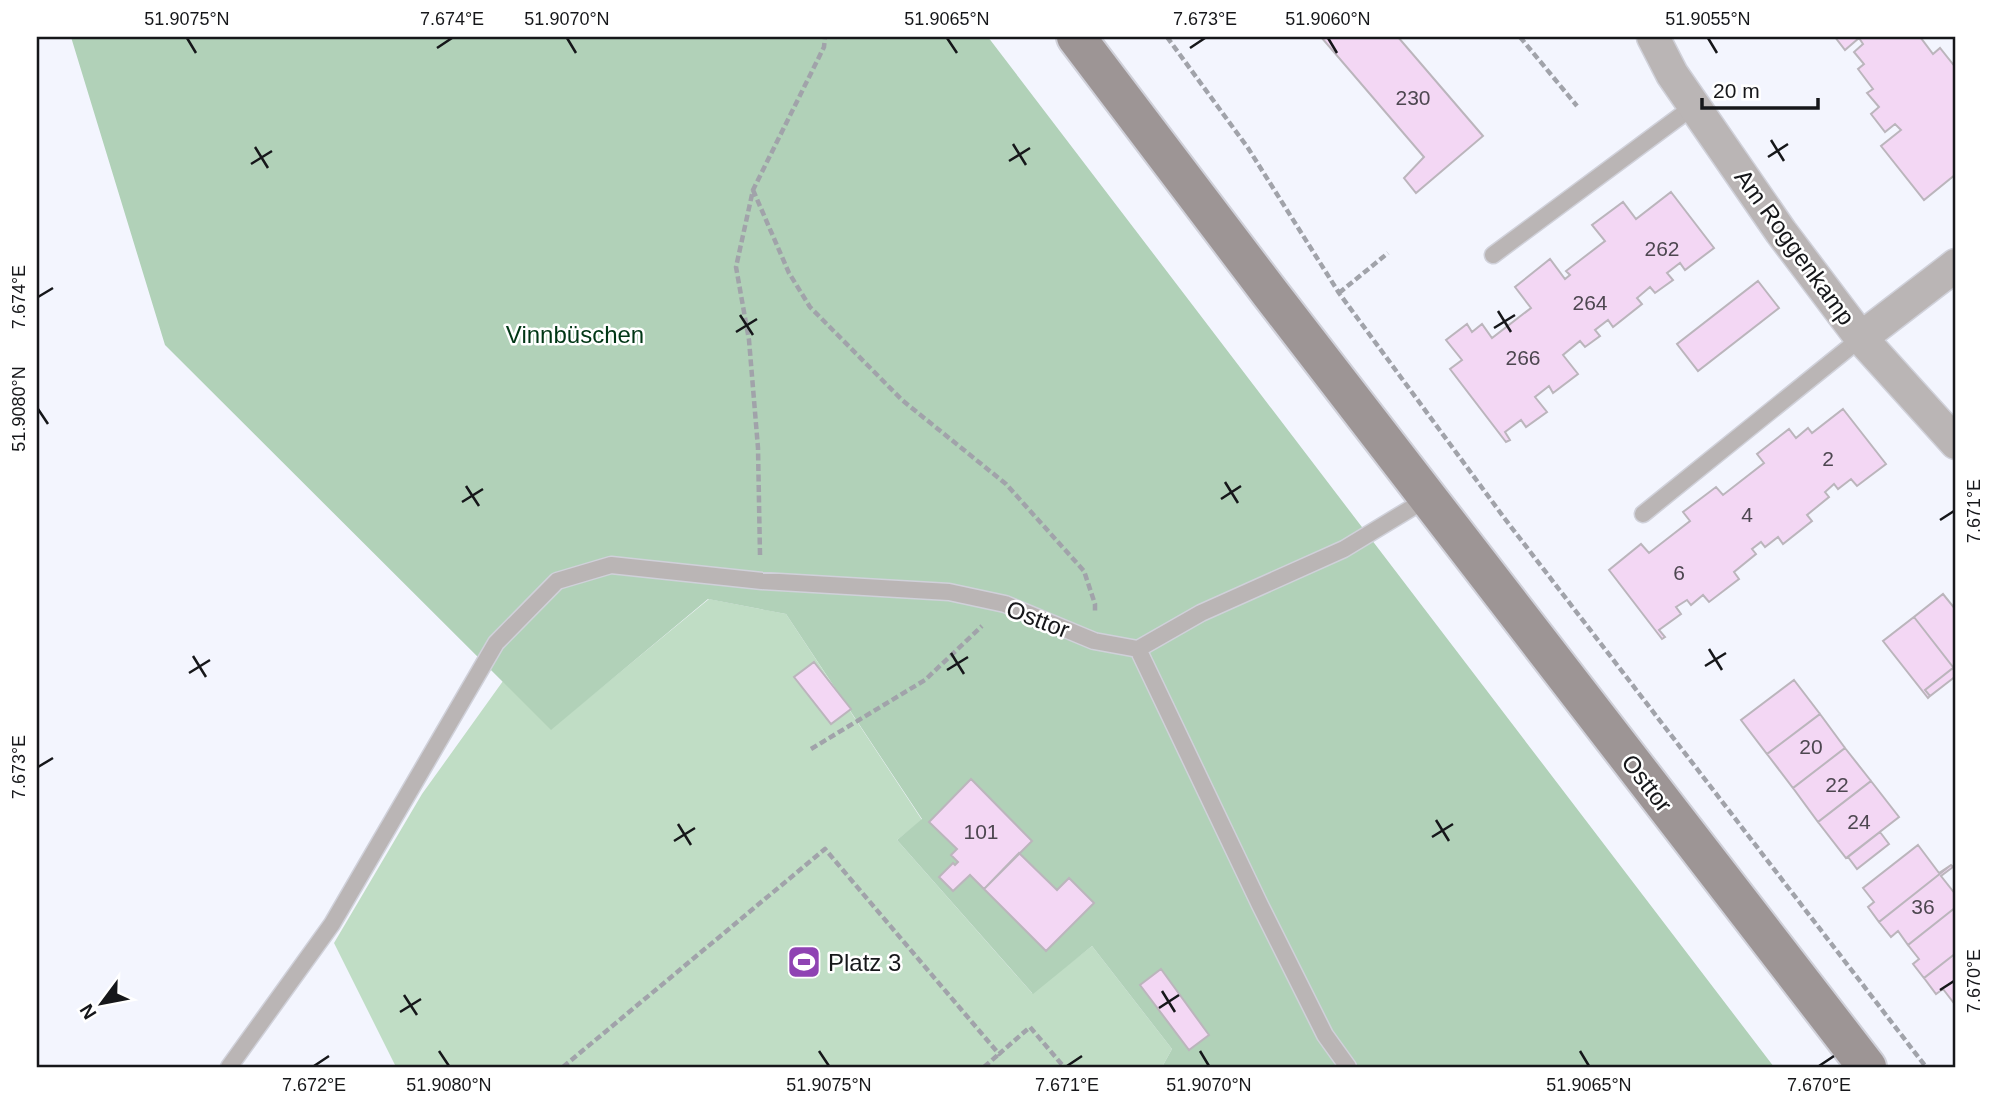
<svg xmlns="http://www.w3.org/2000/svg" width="1993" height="1104" font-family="Helvetica,sans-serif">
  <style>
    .green { fill: #c0ddc5 }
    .forest { fill: #b1d1b8 }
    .building { fill: #f3d7f4; stroke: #bbb5bc; stroke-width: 2 }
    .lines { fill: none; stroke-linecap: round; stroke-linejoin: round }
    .lane-casing { stroke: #d0d1da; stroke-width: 19 }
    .street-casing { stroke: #d0d1da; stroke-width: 35 }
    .secondary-casing { stroke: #d0d1da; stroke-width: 42 }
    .path { stroke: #a1a3aa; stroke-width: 4.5; stroke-dasharray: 7 3.5; stroke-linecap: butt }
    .lane { stroke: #bab5b5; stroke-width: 16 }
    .street { stroke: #bab5b5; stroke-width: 32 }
    .secondary { stroke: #9d9595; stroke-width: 38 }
    .ticks { fill: none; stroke: #16171a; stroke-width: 2.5 }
    .labels { text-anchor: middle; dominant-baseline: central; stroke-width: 5; stroke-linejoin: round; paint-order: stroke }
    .number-label { font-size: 21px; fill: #4d4750 }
    .street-label { font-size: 24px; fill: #16171a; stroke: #fff }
    .park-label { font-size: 24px; fill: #003615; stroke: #fff }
    .poi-label { font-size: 24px; fill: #16171a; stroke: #fff; text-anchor: start }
    .neatline { fill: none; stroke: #16171a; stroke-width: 2.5 }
    .ticks-label { font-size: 18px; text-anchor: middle; fill: #16171a }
  </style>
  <rect width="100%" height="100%" fill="#f3f5fe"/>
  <path class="green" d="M 709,599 L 786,614 L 922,820 L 897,840 L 1032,993 L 1092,946 L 1172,1049 L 1162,1067 L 396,1067 L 334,943 L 422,794 L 503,681 L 551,729 Z"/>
  <path class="forest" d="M 71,37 L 988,37 L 1774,1067 L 1162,1067 L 1172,1049 L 1092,946 L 1033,994 L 897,840 L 922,819 L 786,614 L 708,599 L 551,730 L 165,345 Z"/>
  <path class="building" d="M 1321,37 L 1398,37 L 1483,136 L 1416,193 L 1404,178 L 1424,157 Z
    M 1835,37 L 1923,37 L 1921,38 L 1933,54 L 1940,48 L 1956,68 L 1956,174 L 1924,200 L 1881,146 L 1901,130 L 1895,124 L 1885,132 L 1871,114 L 1879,107 L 1867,93 L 1873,89 L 1858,69 L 1864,64 L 1854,52 L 1863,44 L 1859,38 L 1845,50 Z
    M 1671,192 L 1714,248 L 1685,270 L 1680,263 L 1667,273 L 1673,280 L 1655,293 L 1650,287 L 1637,298 L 1642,304 L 1613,327 L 1608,320 L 1595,330 L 1600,336 L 1585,347 L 1580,341 L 1563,355 L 1578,374 L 1553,393 L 1549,386 L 1535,397 L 1547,412 L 1526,427 L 1521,420 L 1505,432 L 1510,440 L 1506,442 L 1450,369 L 1462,360 L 1446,340 L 1467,324 L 1472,332 L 1482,324 L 1492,338 L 1531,308 L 1515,287 L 1550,259 L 1565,279 L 1570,275 L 1566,271 L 1605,241 L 1592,225 L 1623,202 L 1636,219 Z
    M 1758,281 L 1779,308 L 1698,371 L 1677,344 Z
    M 1843,409 L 1886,464 L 1857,486 L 1851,479 L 1838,489 L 1834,484 L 1825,492 L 1829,497 L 1807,515 L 1812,521 L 1783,544 L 1778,537 L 1765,547 L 1761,542 L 1752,549 L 1756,554 L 1734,572 L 1739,579 L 1709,602 L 1703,595 L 1691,605 L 1687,600 L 1676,607 L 1681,614 L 1659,630 L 1665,637 L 1662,639 L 1609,570 L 1641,544 L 1649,553 L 1690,521 L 1683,512 L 1716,487 L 1723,495 L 1764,463 L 1757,454 L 1789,429 L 1796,438 L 1808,428 L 1812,433 Z
    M 1943,594 L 1956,610 L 1956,665 L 1953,667 L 1914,617 Z
    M 1914,617 L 1956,671 L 1953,668 L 1925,690 L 1930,696 L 1928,698 L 1883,641 Z
    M 814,662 L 851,709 L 831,724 L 794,677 Z
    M 1953,668 L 1956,676 L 1930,696 L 1925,690 Z
    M 1794,680 L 1820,714 L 1767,754 L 1741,720 Z
    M 1820,714 L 1845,748 L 1793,788 L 1767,754 Z
    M 1845,748 L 1871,781 L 1818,822 L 1793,788 Z
    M 971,779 L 1032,841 L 984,889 L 970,875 L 953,891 L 939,877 L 953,863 L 955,865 L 958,862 L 951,855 L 957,849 L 929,822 Z
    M 1871,781 L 1899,817 L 1846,858 L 1818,822 Z
    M 1880,832 L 1889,844 L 1857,869 L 1848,857 Z
    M 1918,845 L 1939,873 L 1951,865 L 1879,922 L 1868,907 L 1874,902 L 1863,888 Z
    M 1019,853 L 1057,890 L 1069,878 L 1094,903 L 1046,951 L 984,889 Z
    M 1951,865 L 1953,867 L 1941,876 L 1956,895 L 1956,907 L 1908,945 L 1898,931 L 1891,937 L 1879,922 Z
    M 1956,907 L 1956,953 L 1924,978 L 1913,964 L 1919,959 L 1908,945 Z
    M 1956,953 L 1956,1000 L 1953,1002 L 1943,989 L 1936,994 L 1924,978 Z
    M 1161,969 L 1209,1035 L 1189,1050 L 1140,985 Z"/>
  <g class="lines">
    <defs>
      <path id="lane" d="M 1493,255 L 1694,106
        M 1643,514 L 1861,338
        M 1138,649 L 1260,905 L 1325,1035 L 1348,1067
        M 229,1067 L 332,924 L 496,643 L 557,581 L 611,565 L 762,581 L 949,592 L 1005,604 L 1094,641 L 1138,649 L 1201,613 L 1344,549 L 1428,498"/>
      <path id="street" d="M 1653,37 L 1672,74 L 1781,232 L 1861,338 L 1956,443
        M 1861,338 L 1956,265"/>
      <path id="secondary" d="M 1076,37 L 1270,293 L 1867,1067"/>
    </defs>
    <use href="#lane" class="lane-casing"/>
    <use href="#street" class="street-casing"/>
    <use href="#secondary" class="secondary-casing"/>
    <path class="path" d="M 1167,37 L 1248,148 L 1339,293 L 1505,519 L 1926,1067
      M 1520,37 L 1577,106
      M 753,190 L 789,273 L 810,307 L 902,400 L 1006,484 L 1084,571 L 1095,604 L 1095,613
      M 1339,293 L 1388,253
      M 760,555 L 758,448 L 749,340 L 736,267 L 753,190 L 824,47 L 825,37
      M 811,749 L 925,680 L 982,626
      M 563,1067 L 825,849 L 999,1054 L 1030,1027 L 1064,1067
      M 984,1067 L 999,1054"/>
    <use href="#lane" class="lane"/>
    <use href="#street" class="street"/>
    <use href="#secondary" class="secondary"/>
  </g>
  <path class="ticks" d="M 187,38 L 196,53M 567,38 L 576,53M 947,38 L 957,53M 1328,38 L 1337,53M 1708,38 L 1717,53M 437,48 L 452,38M 1190,48 L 1205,38M 1771,140 L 1784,161M 1013,144 L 1026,165M 255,147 L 268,168M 1768,157 L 1788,144M 1009,161 L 1030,148M 251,164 L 272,151M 38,297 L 53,288M 1498,311 L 1511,332M 740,315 L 753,335M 1494,328 L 1515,315M 736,332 L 757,319M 38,409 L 48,424M 1225,482 L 1238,503M 466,486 L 479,506M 1221,499 L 1241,486M 462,502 L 483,489M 1940,520 L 1954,511M 1709,649 L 1722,670M 951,653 L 964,674M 193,656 L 206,677M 1705,666 L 1726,653M 947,670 L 968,657M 189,673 L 210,660M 38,767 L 53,758M 1436,820 L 1449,841M 678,824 L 691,845M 1432,837 L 1453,824M 674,841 L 695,828M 1940,990 L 1954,981M 1162,991 L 1175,1012M 404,995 L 417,1015M 1159,1008 L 1179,995M 400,1012 L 421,999M 439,1051 L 449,1066M 819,1051 L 829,1066M 1200,1051 L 1209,1066M 1580,1051 L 1589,1066M 314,1066 L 329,1056M 1067,1066 L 1082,1056M 1819,1066 L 1834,1056"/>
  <defs>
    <symbol id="stadium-square" viewBox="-11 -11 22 22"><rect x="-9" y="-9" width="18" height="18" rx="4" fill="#8f43b3" stroke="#fff"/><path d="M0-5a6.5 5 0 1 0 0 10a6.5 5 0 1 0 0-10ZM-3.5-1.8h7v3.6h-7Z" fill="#fff"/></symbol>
  </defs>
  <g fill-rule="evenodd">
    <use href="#stadium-square" x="785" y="943" width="38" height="38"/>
  </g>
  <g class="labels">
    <g class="number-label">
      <text x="1413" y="97">230</text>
      <text x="1662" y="248">262</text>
      <text x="1590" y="302">264</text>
      <text x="1523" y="357">266</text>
      <text x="1828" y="458">2</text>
      <text x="1747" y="514">4</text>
      <text x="1679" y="572">6</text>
      <text x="1811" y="746">20</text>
      <text x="1837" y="784">22</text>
      <text x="1859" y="821">24</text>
      <text x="981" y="831">101</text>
      <text x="1923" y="906">36</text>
    </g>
    <g class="street-label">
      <text transform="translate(1795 247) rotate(54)">Am Roggenkamp</text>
      <text transform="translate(1038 619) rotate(21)">Osttor</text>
      <text transform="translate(1647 783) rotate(52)">Osttor</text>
    </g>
    <g class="park-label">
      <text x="575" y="334">Vinnbüschen</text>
    </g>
    <g class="poi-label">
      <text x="828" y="962">Platz 3</text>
    </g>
  </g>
  <rect width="1993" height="1104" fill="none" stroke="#ffffff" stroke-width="77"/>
  <g transform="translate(102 1003) rotate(238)" stroke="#ffffff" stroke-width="5" paint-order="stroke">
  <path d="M0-5L12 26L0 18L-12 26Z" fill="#16171a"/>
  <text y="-10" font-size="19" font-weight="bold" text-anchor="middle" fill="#16171a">N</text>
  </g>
  <path d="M1702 98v10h116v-10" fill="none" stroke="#16171a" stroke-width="3.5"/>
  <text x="1713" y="98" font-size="21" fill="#16171a" stroke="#ffffff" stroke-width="5" paint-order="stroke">20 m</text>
  <rect x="38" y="38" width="1916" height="1028" class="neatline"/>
  <g class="ticks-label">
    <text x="187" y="25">51.9075°N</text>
    <text x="452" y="25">7.674°E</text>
    <text x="567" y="25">51.9070°N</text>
    <text x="947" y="25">51.9065°N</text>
    <text x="1205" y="25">7.673°E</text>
    <text x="1328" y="25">51.9060°N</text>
    <text x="1708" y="25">51.9055°N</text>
    <text transform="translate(19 297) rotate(-90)" y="6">7.674°E</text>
    <text transform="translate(19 409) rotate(-90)" y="6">51.9080°N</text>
    <text transform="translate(1974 511) rotate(-90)" y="6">7.671°E</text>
    <text transform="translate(19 767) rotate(-90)" y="6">7.673°E</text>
    <text transform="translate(1974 981) rotate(-90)" y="6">7.670°E</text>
    <text x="314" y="1091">7.672°E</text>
    <text x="449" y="1091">51.9080°N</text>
    <text x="829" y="1091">51.9075°N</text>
    <text x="1067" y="1091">7.671°E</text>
    <text x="1209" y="1091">51.9070°N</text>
    <text x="1589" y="1091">51.9065°N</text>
    <text x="1819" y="1091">7.670°E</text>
  </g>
</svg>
